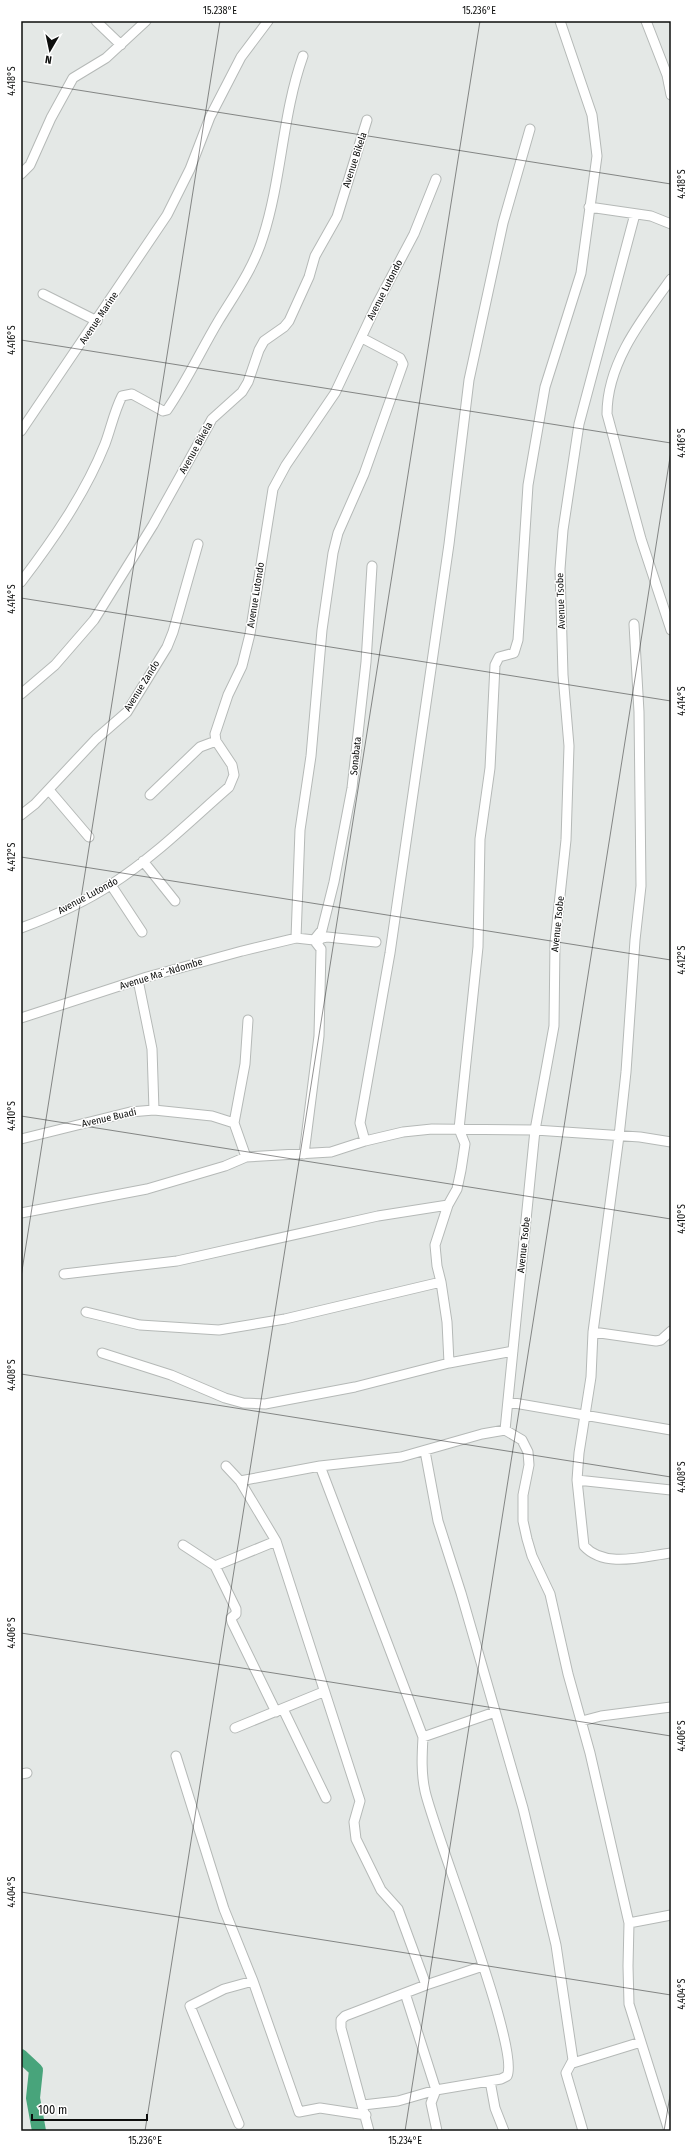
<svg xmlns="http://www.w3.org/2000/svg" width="692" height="2152" font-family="'Fira Sans Condensed',sans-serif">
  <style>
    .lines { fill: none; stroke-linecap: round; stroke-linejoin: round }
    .river { stroke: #48a47b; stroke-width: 14 }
    .minor-casing { stroke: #b5b9b7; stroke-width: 11 }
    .minor { stroke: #fff; stroke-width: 9 }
    .ticks { fill: none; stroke: #0d0e0d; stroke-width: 1; stroke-opacity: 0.45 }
    .labels { text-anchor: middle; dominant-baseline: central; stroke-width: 3; stroke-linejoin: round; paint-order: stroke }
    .street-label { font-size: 10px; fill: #0d0e0d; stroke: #fff }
    .neatline { fill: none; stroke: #0d0e0d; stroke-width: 1.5 }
    .ticks-label { font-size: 10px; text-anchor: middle; fill: #0d0e0d }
  </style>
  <rect width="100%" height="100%" fill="#e4e8e6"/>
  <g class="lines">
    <path class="river" d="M 21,2056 L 36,2070 L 33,2098 L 39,2131"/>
    <defs>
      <path id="minor" d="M 96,21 L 121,45
        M 646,21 L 667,75 L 671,95
        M 21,174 L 30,165 L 51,118 L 73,78 L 106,58 L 146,21
        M 589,207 L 651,216 L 671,224
        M 671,279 C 642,319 607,363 607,414 L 641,539 L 671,630
        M 43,294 L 97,321
        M 21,431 L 167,215 L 190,169 L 210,117 L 241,57 L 268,21
        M 21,582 C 53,540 85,494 105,444 C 111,428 114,412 122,396 L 132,394 L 163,411 L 167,410 C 187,381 201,350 219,320 C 235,294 254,267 263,237 C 282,178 282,115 303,56
        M 634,624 L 639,712 L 641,886 L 635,940 L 626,1072 L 619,1136 L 593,1332 L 591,1377 L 579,1453 L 577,1480 L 584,1546 C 605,1569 644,1556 671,1553
        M 21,694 L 55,665 L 94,620 L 153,525 L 212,419 L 242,392 L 248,382 L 259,350 L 264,341 L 284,327 L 289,321 L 309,277 L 315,256 L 337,217 L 367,120
        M 49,790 L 89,837
        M 150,795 L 200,747 L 216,741
        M 21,815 L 35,804 L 96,739 L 127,712 L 167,647 L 173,632 L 198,544
        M 143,861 L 175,901
        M 111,885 L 142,932
        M 21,928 C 51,917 85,902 112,884 C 154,857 191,820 229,787 L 234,775 L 232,765 L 216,741 L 215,734 L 228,695 L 242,666 L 250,634 L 273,489 L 286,465 L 335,393 L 377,304 L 414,234 L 436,179
        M 296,938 L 300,830 L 311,756 L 322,630 L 333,553 L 338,533 L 364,474 L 403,364 L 400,358 L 362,338
        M 314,940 L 322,930 L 334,882 L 352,788 L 366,662 L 372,566
        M 317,942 L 322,938 L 327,937 L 376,942
        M 138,980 L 152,1049 L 154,1110
        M 21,1018 L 147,977 L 242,951 L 296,938 L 314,940 L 321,949 L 319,1036 L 304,1154
        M 234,1123 L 245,1064 L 248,1020
        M 21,1139 L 130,1112 L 154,1110 L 212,1116 L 234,1123 L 246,1157
        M 365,1141 L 360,1123 L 390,953 L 449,544 L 469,380 L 503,223 L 530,129
        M 21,1213 L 147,1189 L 225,1166 L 246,1157 L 331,1152 L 365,1141 L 403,1132 L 432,1129 L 535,1130 L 640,1137 L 671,1142
        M 64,1274 L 177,1261 L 378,1216 L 448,1205
        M 86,1312 L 140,1325 L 219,1330 L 285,1319 L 441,1282
        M 593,1332 L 656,1341 L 661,1340 L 671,1331
        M 102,1353 L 171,1375 L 225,1398 L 243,1403 L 265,1404 L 355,1387 L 449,1363 L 513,1351
        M 449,1363 L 447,1322 L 441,1282 L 437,1266 L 435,1245 L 448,1205 L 457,1189 L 461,1170 L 465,1144 L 459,1129 L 478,947 L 480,839 L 490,768 L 495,665 L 499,657 L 514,653 L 518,640 L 528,485 L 545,387 L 581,273 L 597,156 L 592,115 L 560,21
        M 508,1402 L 671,1430
        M 505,1430 L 535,1130 L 554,1026 L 555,942 L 566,840 L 569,746 L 563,675 L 560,569 L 563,530 L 579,424 L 635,214
        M 425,1451 L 438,1521 L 461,1593 L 523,1808 L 556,1945 L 573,2060 L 566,2073 L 583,2131
        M 226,1466 L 240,1481 L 276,1541 L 360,1801 L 354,1822 L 356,1839 L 381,1890 L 398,1909 L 426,1985
        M 320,1466 L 423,1737 C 422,1755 421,1773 425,1791 C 435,1836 521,2050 507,2076 L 501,2079 L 436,2090 L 398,2101 L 363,2105
        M 577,1480 L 671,1490
        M 240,1481 L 320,1466 L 401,1457 L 482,1434 L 505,1430 L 522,1440 L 528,1452 L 529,1465 L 523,1495 L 523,1521 L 527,1539 L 532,1556 L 550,1594 L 568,1674 L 590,1753 L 629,1923 L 628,1966 L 629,2004 L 669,2131
        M 183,1545 L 215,1566 L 236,1609 L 236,1614 L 231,1618 L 232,1622 L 276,1712
        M 215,1566 L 276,1541
        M 283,1709 L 326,1798
        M 582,1721 L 601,1716 L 671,1707
        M 235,1728 L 323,1692
        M 423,1737 L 495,1712
        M 176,1756 L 224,1909 L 253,1981 L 299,2112 L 320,2108 L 366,2115
        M 21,1774 L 27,1773
        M 629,1923 L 671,1915
        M 405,1993 L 436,2090 L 431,2103 L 437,2131
        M 573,2063 L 641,2042
        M 490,2081 L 495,2108 L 504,2131
        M 239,2124 L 190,2006 L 224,1989 L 253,1981
        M 369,2131 L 341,2028 L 341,2020 L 345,2016 L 426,1985 L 483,1966"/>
    </defs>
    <use href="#minor" class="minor-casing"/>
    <use href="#minor" class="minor"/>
  </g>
  <path class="ticks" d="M 21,81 L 671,184M 21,340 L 671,443M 21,598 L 671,701M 21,857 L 671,960M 21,1116 L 671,1219M 21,1277 L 220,21M 21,1374 L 671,1477M 21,1633 L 671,1736M 21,1892 L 671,1995M 145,2131 L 480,21M 405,2131 L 671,451M 664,2131 L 671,2090"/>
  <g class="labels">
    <g class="street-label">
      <text transform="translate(355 160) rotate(-72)">Avenue Bikela</text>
      <text transform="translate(385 290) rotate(-63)">Avenue Lutondo</text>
      <text transform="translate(99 318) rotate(-56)">Avenue Marine</text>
      <text transform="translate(196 448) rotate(-61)">Avenue Bikela</text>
      <text transform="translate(256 595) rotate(-81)">Avenue Lutondo</text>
      <text transform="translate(561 601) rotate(-92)">Avenue Tsobe</text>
      <text transform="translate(142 686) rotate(-58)">Avenue Zando</text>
      <text transform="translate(356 756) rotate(-84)">Sonabata</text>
      <text transform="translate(88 896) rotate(-28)">Avenue Lutondo</text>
      <text transform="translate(558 924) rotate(-84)">Avenue Tsobe</text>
      <text transform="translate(161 974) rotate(-17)">Avenue Ma¨-Ndombe</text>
      <text transform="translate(109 1118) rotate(-13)">Avenue Buadi</text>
      <text transform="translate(524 1245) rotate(-84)">Avenue Tsobe</text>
    </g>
  </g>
  <rect width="692" height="2152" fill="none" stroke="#ffffff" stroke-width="44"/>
  <g transform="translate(50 50) rotate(189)" stroke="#ffffff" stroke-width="3" paint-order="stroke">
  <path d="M0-3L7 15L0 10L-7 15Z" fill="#0d0e0d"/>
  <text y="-6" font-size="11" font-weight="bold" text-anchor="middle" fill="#0d0e0d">N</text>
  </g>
  <path d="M32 2114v6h115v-6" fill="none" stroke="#0d0e0d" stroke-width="2"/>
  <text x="38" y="2114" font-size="12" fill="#0d0e0d" stroke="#ffffff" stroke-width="3" paint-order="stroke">100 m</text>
  <rect x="22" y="22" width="648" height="2108" class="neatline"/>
  <g class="ticks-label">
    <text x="220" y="14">15.238°E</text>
    <text x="479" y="14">15.236°E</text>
    <text transform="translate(11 81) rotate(-90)" y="4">4.418°S</text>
    <text transform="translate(681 184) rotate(-90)" y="4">4.418°S</text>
    <text transform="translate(11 340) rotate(-90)" y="4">4.416°S</text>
    <text transform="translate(681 443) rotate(-90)" y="4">4.416°S</text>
    <text transform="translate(11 599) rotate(-90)" y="4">4.414°S</text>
    <text transform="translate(681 701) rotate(-90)" y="4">4.414°S</text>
    <text transform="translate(11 857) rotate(-90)" y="4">4.412°S</text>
    <text transform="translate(681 960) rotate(-90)" y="4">4.412°S</text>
    <text transform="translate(11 1116) rotate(-90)" y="4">4.410°S</text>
    <text transform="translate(681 1219) rotate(-90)" y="4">4.410°S</text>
    <text transform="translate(11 1375) rotate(-90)" y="4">4.408°S</text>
    <text transform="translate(681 1477) rotate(-90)" y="4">4.408°S</text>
    <text transform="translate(11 1633) rotate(-90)" y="4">4.406°S</text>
    <text transform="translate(681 1736) rotate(-90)" y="4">4.406°S</text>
    <text transform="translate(11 1892) rotate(-90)" y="4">4.404°S</text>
    <text transform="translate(681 1994) rotate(-90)" y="4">4.404°S</text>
    <text x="145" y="2144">15.236°E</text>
    <text x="405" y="2144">15.234°E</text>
  </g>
</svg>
